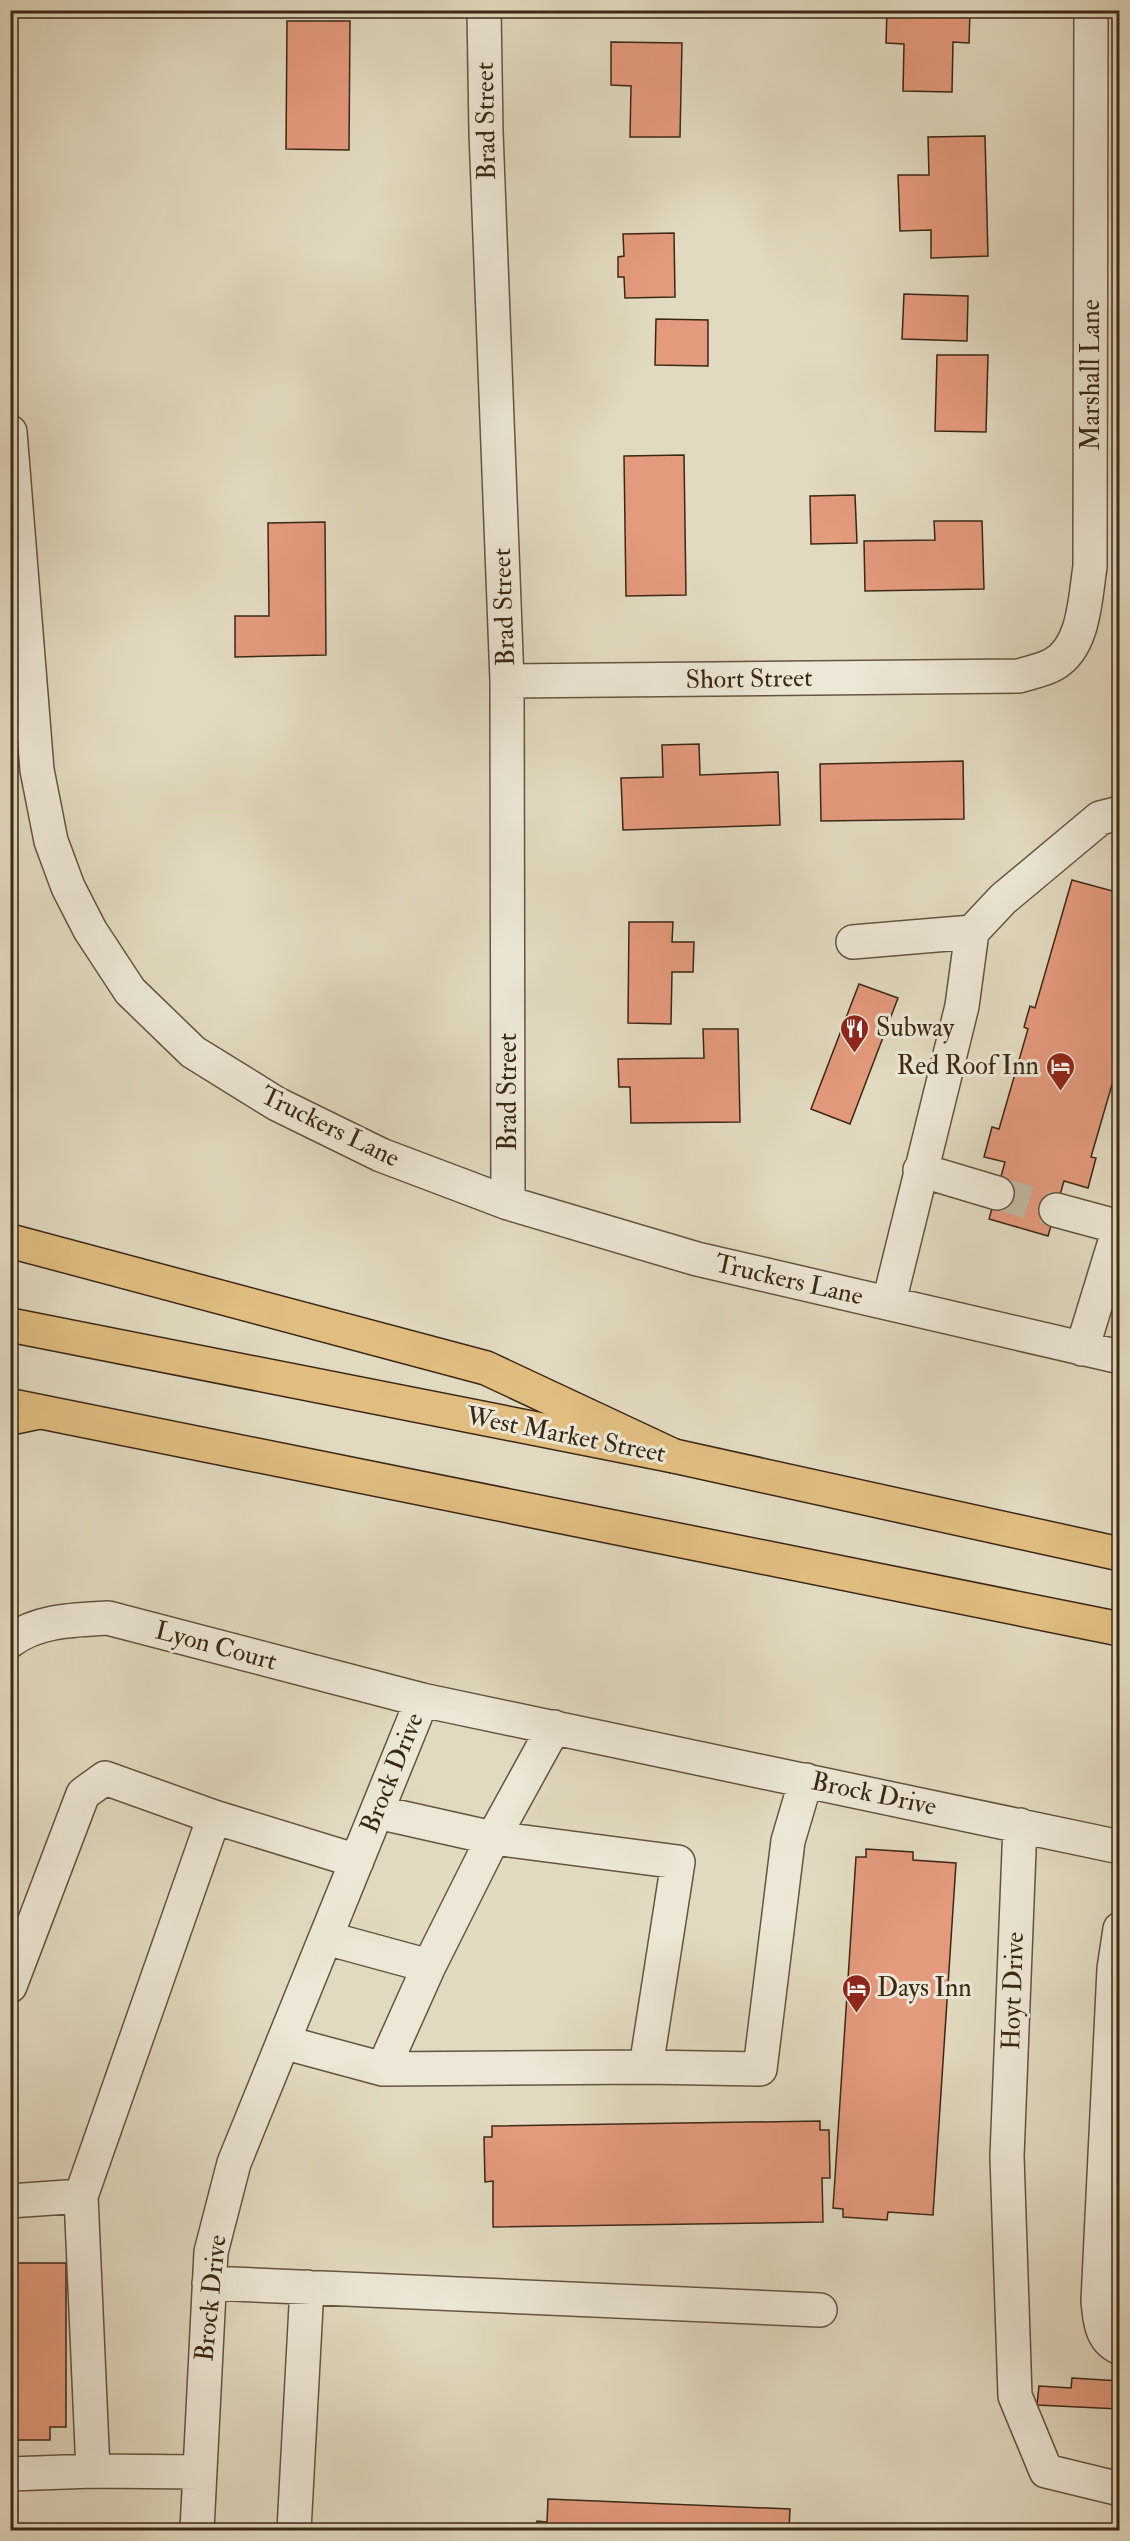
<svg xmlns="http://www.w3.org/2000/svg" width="1130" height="2541" font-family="'IM FELL Double Pica',serif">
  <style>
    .building { fill: #e49a7d; stroke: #3b2814; stroke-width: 1.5 }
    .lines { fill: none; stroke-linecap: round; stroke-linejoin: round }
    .minor-tunnel { stroke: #c1b69e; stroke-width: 33; stroke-dasharray: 33 16; stroke-linecap: butt }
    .minor-casing { stroke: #65543f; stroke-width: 36 }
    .major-casing { stroke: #3b2814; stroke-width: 36 }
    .highway-casing { stroke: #3b2814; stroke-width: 36 }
    .minor { stroke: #ece7d6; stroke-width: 33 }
    .major { stroke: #e1bd80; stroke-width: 33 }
    .highway { stroke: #e1bd80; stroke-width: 33 }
    .labels { text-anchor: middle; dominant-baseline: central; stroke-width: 6; stroke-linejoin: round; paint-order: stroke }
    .street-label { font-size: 26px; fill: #3b2814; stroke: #ece7d6 }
    .poi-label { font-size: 26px; fill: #3b2814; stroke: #ece7d6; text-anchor: start }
  </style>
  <rect width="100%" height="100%" fill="#e2dac0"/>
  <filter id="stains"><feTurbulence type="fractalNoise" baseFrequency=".00333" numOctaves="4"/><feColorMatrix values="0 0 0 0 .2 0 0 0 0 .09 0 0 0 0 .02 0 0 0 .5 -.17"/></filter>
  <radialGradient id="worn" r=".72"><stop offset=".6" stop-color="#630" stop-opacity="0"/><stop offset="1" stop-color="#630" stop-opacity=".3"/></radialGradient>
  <path class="building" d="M 887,10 L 970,10 L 969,43 L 953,42 L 952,92 L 903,91 L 904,44 L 886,43 Z
    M 287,21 L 350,21 L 349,150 L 286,149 Z
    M 611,42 L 682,43 L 680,137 L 630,137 L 631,86 L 611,85 Z
    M 985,136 L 988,256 L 931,258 L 931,230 L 900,231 L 898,175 L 929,175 L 928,137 Z
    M 674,233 L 675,297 L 625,298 L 624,277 L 618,277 L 618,257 L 624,256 L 623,234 Z
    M 904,294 L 968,296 L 967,341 L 902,339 Z
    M 656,319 L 708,320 L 708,366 L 655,365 Z
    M 937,355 L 988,355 L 986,432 L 935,431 Z
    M 684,455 L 686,595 L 626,596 L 624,456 Z
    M 855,495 L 857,543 L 811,544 L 810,496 Z
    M 934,521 L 982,521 L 984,589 L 865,591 L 864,541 L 935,540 Z
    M 325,522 L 326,655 L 235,657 L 235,616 L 269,616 L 268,523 Z
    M 699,744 L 700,775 L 778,772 L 780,825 L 623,830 L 621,778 L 663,777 L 662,745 Z
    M 963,761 L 964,819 L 821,821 L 820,764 Z
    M 1072,880 L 1120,893 L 1120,1057 L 1091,1157 L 1096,1158 L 1088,1188 L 1064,1181 L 1048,1236 L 989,1219 L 1005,1162 L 984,1157 L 992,1127 L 999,1129 L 1028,1029 L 1024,1027 L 1030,1006 L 1035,1008 Z
    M 1072,880 L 1120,893 L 1120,1057 L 1091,1157 L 1096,1158 L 1088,1188 L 1064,1181 L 1048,1236 L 989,1219 L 1005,1162 L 984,1157 L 992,1127 L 999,1129 L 1028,1029 L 1024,1027 L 1030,1006 L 1035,1008 Z
    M 629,922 L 673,922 L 672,942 L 694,942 L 693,972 L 672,972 L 671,1024 L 628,1023 Z
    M 859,984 L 898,998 L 850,1124 L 811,1109 Z
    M 703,1029 L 738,1029 L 740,1122 L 631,1123 L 630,1087 L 619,1087 L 618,1059 L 704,1058 Z
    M 866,1849 L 913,1852 L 913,1860 L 956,1863 L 933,2215 L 888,2212 L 887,2220 L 843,2217 L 843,2209 L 833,2208 L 856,1857 L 866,1857 Z
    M 820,2121 L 820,2130 L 829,2130 L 830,2178 L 822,2178 L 823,2222 L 493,2227 L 493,2181 L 485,2182 L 484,2137 L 492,2137 L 492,2126 Z
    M 10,2263 L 66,2263 L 66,2427 L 50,2427 L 50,2440 L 10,2440 Z
    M 1072,2378 L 1120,2381 L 1119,2409 L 1037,2405 L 1039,2386 L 1071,2388 Z
    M 548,2499 L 790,2509 L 789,2530 L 537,2530 L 537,2521 L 547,2522 Z"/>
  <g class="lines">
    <path class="minor-tunnel" d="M 997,1193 L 1056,1210"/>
    <defs>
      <path id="minor" d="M 484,10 L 486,132 L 507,681 L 508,1203
        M 10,432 L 37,770 L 51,841 L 68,887 L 90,930 L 130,991 L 193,1052 L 277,1104 L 381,1155 L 508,1203 L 697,1259 L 1120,1357
        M 507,681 L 1019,676 C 1031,672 1044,670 1054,664 C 1085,646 1085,597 1090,567 L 1091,10
        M 853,942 L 972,932
        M 920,1170 L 997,1193
        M 1056,1210 L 1119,1227
        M 889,1302 L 962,1006 L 972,932 L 1003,899 L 1100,818 L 1120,813
        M 1082,1349 L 1120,1225
        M 10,1641 C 38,1620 74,1620 108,1618 L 422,1700 L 1120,1847
        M 377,1812 L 493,1838 L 554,1727
        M 1020,1825 L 1007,2156 L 1015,2396 L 1046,2471 L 1120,2489
        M 1120,1929 L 1114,1969 L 1098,2301 C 1100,2319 1100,2339 1120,2348
        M 326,1938 L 429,1966
        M 10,1986 L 83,1794 L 105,1778 L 214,1817
        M 283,2042 L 383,2069 L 646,2067 L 760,2069 L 788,1841 L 806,1780
        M 383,2069 L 429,1966 L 493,1838 L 678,1862 L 646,2067
        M 81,2196 L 214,1817 L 357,1861
        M 10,2201 L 81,2196 L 93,2471
        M 209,2283 L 820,2310
        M 10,2474 L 93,2471 L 199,2472
        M 197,2530 L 211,2252 L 234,2163 L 422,1700
        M 294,2530 L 307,2287"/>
      <path id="major" d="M 10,1325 L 674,1456 L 1120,1554
        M 12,1406 L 1120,1629"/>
      <path id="highway" d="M 10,1241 L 486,1368 L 674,1456
        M 10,1418 L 39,1412"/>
    </defs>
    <use href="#minor" class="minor-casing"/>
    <use href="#major" class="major-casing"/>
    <use href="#highway" class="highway-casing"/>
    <use href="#minor" class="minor"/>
    <use href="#major" class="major"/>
    <use href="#highway" class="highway"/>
  </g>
  <defs>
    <symbol id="restaurant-pin" viewBox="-11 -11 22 30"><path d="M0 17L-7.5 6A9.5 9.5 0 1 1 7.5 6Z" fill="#8f2418" stroke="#ece7d6"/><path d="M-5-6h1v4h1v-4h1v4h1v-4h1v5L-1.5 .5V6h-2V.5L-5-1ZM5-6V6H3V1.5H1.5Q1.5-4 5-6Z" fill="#fff"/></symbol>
    <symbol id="hotel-pin" viewBox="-11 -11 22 30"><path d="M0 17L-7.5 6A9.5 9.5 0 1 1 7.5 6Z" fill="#8f2418" stroke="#ece7d6"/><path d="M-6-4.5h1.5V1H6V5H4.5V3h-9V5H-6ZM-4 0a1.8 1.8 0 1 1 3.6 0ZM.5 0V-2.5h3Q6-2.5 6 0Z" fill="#fff"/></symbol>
  </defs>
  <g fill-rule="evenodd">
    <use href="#restaurant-pin" x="838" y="1012" width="33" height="45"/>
    <use href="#hotel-pin" x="1044" y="1050" width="33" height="45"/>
    <use href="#hotel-pin" x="840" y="1972" width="33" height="45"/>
  </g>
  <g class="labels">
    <g class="street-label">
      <text transform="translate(486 121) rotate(-91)">Brad Street</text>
      <text transform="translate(1091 375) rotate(-90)">Marshall Lane</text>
      <text transform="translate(504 607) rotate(-92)">Brad Street</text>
      <text transform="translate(749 679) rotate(-1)">Short Street</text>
      <text transform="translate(508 1092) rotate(-90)">Brad Street</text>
      <text transform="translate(330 1127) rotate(26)">Truckers Lane</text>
      <text transform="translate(789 1280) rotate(13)">Truckers Lane</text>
      <text transform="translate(566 1435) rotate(11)">West Market Street</text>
      <text transform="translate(216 1646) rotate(15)">Lyon Court</text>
      <text transform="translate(392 1773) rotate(-68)">Brock Drive</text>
      <text transform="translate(874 1794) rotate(12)">Brock Drive</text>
      <text transform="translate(1013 1991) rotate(-88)">Hoyt Drive</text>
      <text transform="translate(211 2298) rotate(-84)">Brock Drive</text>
    </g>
    <g class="poi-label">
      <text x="876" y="1028">Subway</text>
      <text x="1039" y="1066" text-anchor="end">Red Roof Inn</text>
      <text x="877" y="1988">Days Inn</text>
    </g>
  </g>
  <rect width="1130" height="2541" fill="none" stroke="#e2dac0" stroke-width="36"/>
  <rect x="12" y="12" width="1106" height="2517" fill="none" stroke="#3b2814" stroke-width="3"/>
  <rect x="18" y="18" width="1094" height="2505" fill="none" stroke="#3b2814" stroke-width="1.5"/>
  <rect width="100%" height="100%" filter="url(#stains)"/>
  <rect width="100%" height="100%" fill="url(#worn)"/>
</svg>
